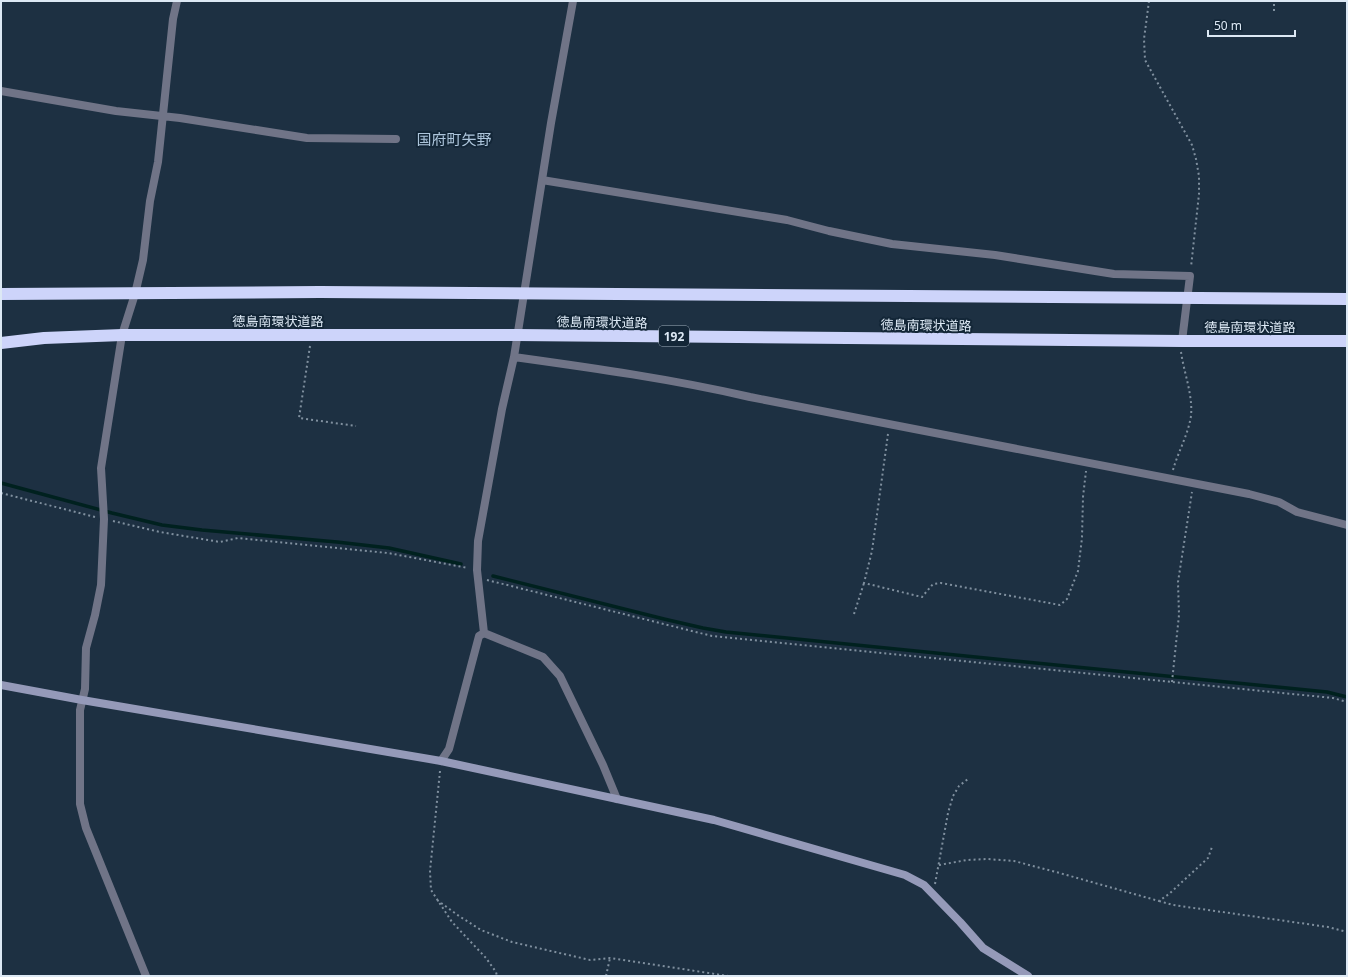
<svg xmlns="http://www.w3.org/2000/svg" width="1348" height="977" font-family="'Noto Sans','Noto Sans JP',sans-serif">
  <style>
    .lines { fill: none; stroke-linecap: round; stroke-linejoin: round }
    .stream { stroke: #00211f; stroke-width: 3.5 }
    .path { stroke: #80909f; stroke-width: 2; stroke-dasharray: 2 3; stroke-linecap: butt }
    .street { stroke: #707487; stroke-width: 8 }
    .secondary { stroke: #959ab9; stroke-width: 8 }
    .highway { stroke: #cdd4fa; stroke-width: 12 }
    .labels { text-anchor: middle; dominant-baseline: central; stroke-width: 4; stroke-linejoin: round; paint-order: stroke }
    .shield { fill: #132637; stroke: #a0aebb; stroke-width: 1 }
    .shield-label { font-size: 12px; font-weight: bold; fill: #dce8f4 }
    .street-label { font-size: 13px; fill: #dce8f4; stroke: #132637 }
    .quarter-label { font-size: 15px; fill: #adc5db; stroke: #132637 }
  </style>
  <rect width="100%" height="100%" fill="#1d3042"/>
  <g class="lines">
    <path class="stream" d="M 1,483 L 112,513 L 162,525 L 202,530 L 337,542 L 389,548 L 461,564
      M 493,576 L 664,619 L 703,628 L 726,632 L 1327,692 L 1347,697"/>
    <path class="path" d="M 1149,1 L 1144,39 L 1145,60 L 1192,145 L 1196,159 L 1199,176 L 1199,194 L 1191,267
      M 1274,11 L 1274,1
      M 310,346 L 299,418 L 356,426
      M 888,434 L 872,551 L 864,583 L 922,597 L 933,584 L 941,583 L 1060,605 L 1067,599 L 1078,571 L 1082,538 L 1083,497 L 1086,471
      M 1173,470 C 1178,452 1188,435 1191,416 C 1193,395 1184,373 1181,352
      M 1,493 L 95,517
      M 113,521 L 160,532 L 220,542 L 238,538 L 388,553 L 468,568
      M 487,580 L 712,636 L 1333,698 L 1347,702
      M 854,614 L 864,583
      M 1172,682 L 1179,615 L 1178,582 L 1192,492
      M 440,771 L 430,871 L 431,890 L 452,922 L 486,958 L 496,972 L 497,976
      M 939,865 L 967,860 L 987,859 L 1014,861 L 1056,872 L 1159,901 L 1169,894 L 1208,858 L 1212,847
      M 935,884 L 948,813 L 953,796 L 959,786 L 968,779
      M 437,900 L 459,916 L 481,930 L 512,942 L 590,960 L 610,958 L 728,976
      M 1159,901 L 1173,905 L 1328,927 L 1347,932
      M 606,976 L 610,958"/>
    <path class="street" d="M 573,1 L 551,123 L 514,357 L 502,409 L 478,541 L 477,570 L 484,633 L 543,657 L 560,676 L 603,765 L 617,799
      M 1,91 L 116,111 L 180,118 L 307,138 L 396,139
      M 542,180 L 787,220 L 829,231 L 892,244 L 995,255 L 1114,274 L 1190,276 L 1182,341
      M 514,357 C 593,368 672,379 750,397 L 1249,494 L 1279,502 L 1297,512 L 1347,525
      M 441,761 L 449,749 L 479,636 L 484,633
      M 146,976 L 86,828 L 80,804 L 80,710 L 85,689 L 86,648 L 95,615 L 101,585 L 104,519 L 101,468 L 122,335 L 135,294 L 143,260 L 150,201 L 158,162 L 173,19 L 177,1"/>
    <path class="secondary" d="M 1,685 L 82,700 L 441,761 L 714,820 L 905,875 L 924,885 L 960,922 L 983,948 L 1028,976"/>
    <path class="highway" d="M 1,294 L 320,292 L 1347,299
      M 1,343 L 44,338 L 122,335 L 517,335 L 1182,341 L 1347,341"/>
  </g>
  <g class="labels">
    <rect class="shield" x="659" y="326" width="30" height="20" rx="3"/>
    <g class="shield-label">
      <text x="674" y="336">192</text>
    </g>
    <g class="street-label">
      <text x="278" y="321">徳島南環状道路</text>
      <text transform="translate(602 322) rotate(1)">徳島南環状道路</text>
      <text transform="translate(926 325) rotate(1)">徳島南環状道路</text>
      <text x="1250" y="327">徳島南環状道路</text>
    </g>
    <g class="quarter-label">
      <text x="454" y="139">国府町矢野</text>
    </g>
  </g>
  <rect width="1348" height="977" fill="none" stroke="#dce8f4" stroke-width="4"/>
  <path d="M1208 30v6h87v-6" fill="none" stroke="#dce8f4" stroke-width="2"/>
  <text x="1214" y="30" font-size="12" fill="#dce8f4" stroke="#132637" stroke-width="3" paint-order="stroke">50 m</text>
</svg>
